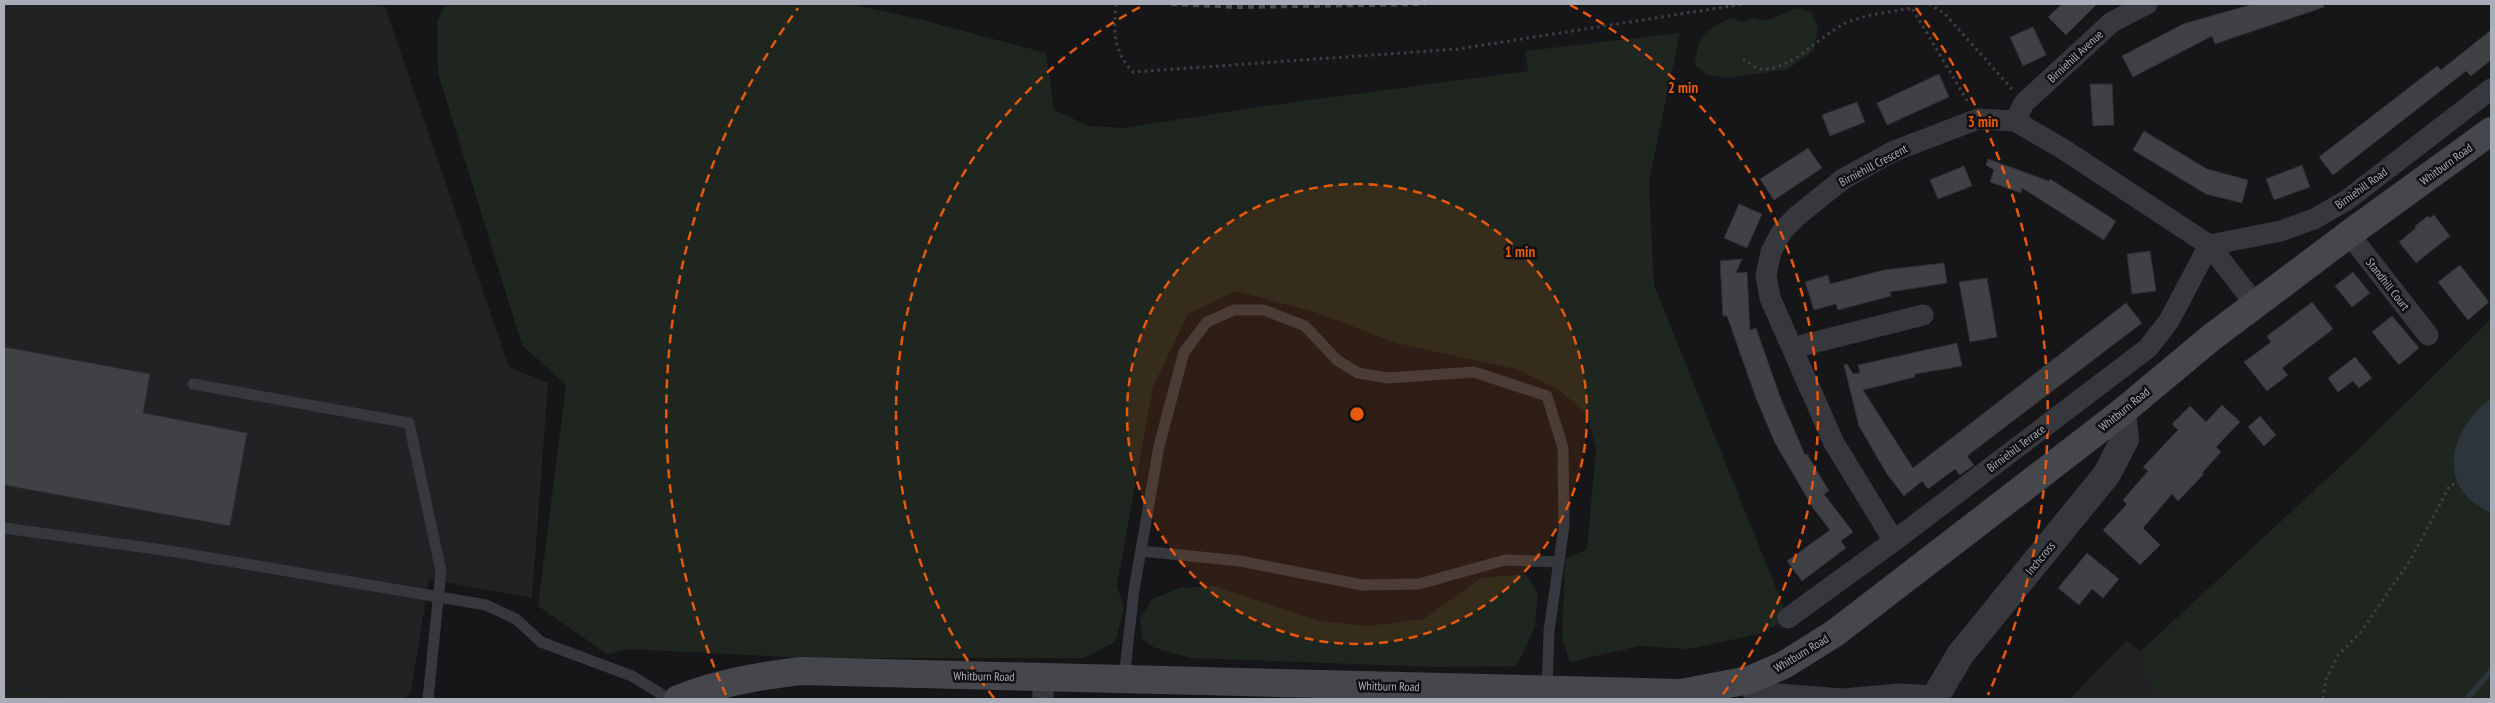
<svg xmlns="http://www.w3.org/2000/svg" width="2495" height="703" font-family="'PT Sans Narrow',sans-serif">
  <style>
    .built { fill: #222225 }
    .green { fill: #1e261f }
    .water { fill: #2c353c }
    .lines { fill: none; stroke-linecap: round; stroke-linejoin: round }
    .stream { stroke: #2c353c; stroke-width: 5.5 }
    .building { fill: #404145; stroke: #303034 }
    .path { stroke: #3d3f44; stroke-width: 3; stroke-dasharray: 2.5 4; stroke-linecap: butt }
    .service { stroke: #37383d; stroke-width: 11 }
    .minor { stroke: #37383d; stroke-width: 21 }
    .tertiary { stroke: #37383d; stroke-width: 28 }
    .secondary { stroke: #45474d; stroke-width: 28 }
    .rail { stroke: #4a4c52; stroke-width: 4; stroke-dasharray: 6 5; stroke-linecap: butt }
    .ring { fill: none; stroke: #e8590c; stroke-width: 2.5; stroke-dasharray: 9 6 }
    .labels { text-anchor: middle; dominant-baseline: central; stroke-width: 5; stroke-linejoin: round; paint-order: stroke }
    .street-label { font-size: 12px; fill: #a8adb8; stroke: #111113 }
    .centre { fill: #e8590c; stroke: #111113; stroke-width: 2.5 }
    .ring-label { font-size: 15px; text-anchor: middle; font-weight: bold; fill: #e8590c; stroke: #111113; stroke-width: 5; stroke-linejoin: round; paint-order: stroke }
  </style>
  <rect width="100%" height="100%" fill="#161618"/>
  <path class="built" d="M 4,4 L 366,4 L 385,7 L 509,367 L 548,383 L 532,598 L 429,579 L 411,693 L 404,699 L 66,699 L 4,689 Z
    M 2126,641 L 2141,651 L 2157,699 L 2070,699 Z"/>
  <path class="green" d="M 445,4 L 850,4 L 915,18 L 1046,53 L 1054,110 L 1089,126 L 1124,128 L 1252,108 L 1528,71 L 1526,51 L 1680,33 L 1649,181 L 1654,285 L 1788,618 L 1763,633 L 1689,649 L 1639,646 L 1570,662 L 1562,639 L 1565,559 L 1587,549 L 1596,449 L 1586,413 L 1558,389 L 1516,369 L 1396,343 L 1315,312 L 1236,291 L 1188,314 L 1153,387 L 1117,585 L 1124,609 L 1115,642 L 1084,658 L 808,658 L 629,649 L 607,654 L 538,606 L 566,385 L 522,345 L 438,73 L 437,21 Z
    M 1797,8 L 1812,13 L 1818,29 L 1813,51 L 1788,69 L 1729,78 L 1708,75 L 1695,65 C 1698,35 1703,32 1730,18 L 1743,22 L 1752,18 L 1765,21 Z
    M 2491,319 L 2491,699 L 2157,699 L 2141,651 L 2361,447 Z
    M 1525,574 L 1538,592 L 1535,627 L 1517,666 L 1436,667 L 1191,658 L 1155,648 L 1142,639 L 1140,618 L 1152,599 L 1180,588 L 1215,586 L 1319,621 L 1368,626 L 1424,619 L 1481,578 Z
    M 4,689 L 66,699 L 4,699 Z"/>
  <path class="water" d="M 2491,398 L 2491,513 C 2434,487 2449,431 2491,398 Z"/>
  <g class="lines">
    <path class="stream" d="M 2467,699 L 2491,671"/>
  </g>
  <path class="building" d="M 2062,4 L 2097,4 L 2066,35 L 2048,17 Z
    M 2253,4 L 2323,4 L 2324,7 L 2215,44 L 2212,36 L 2133,77 L 2122,56 L 2183,24 Z
    M 2033,27 L 2046,55 L 2023,66 L 2010,37 Z
    M 2491,30 L 2491,60 L 2471,76 L 2466,71 L 2333,175 L 2319,157 L 2437,66 L 2441,70 Z
    M 1939,74 L 1949,97 L 1887,125 L 1877,103 Z
    M 2090,84 L 2112,84 L 2114,125 L 2093,126 Z
    M 1857,102 L 1865,122 L 1830,136 L 1822,115 Z
    M 2144,131 L 2207,169 L 2248,180 L 2242,203 L 2206,194 L 2133,150 Z
    M 1808,148 L 1822,168 L 1774,200 L 1760,179 Z
    M 1988,159 L 2049,181 L 2050,179 L 2116,221 L 2104,240 L 2022,188 L 2021,193 L 1990,182 L 1994,170 L 1986,165 Z
    M 2302,165 L 2310,187 L 2274,200 L 2266,179 Z
    M 1964,166 L 1972,186 L 1938,199 L 1930,180 Z
    M 1739,204 L 1762,214 L 1747,248 L 1724,238 Z
    M 2434,215 L 2450,236 L 2416,263 L 2399,242 L 2416,228 L 2415,226 L 2428,216 L 2430,218 Z
    M 2150,251 L 2156,291 L 2132,294 L 2127,254 Z
    M 1742,259 L 1736,273 L 1747,272 L 1750,330 L 1756,328 L 1781,399 L 1805,455 L 1807,454 L 1829,491 L 1824,494 L 1853,532 L 1841,541 L 1846,548 L 1802,581 L 1787,561 L 1830,530 L 1813,508 L 1775,443 L 1756,398 L 1727,316 L 1723,316 L 1720,261 Z
    M 1944,263 L 1947,283 L 1890,292 L 1891,296 L 1838,310 L 1836,304 L 1814,310 L 1805,282 L 1828,275 L 1830,284 L 1884,270 Z
    M 2460,265 L 2489,302 L 2468,320 L 2438,282 Z
    M 2353,272 L 2370,293 L 2352,307 L 2335,286 Z
    M 1987,278 L 1997,337 L 1970,342 L 1959,282 Z
    M 2312,302 L 2333,329 L 2282,368 L 2288,375 L 2267,391 L 2244,362 L 2271,342 L 2267,336 Z
    M 2126,303 L 2142,323 L 1967,456 L 1974,465 L 1960,475 L 1955,469 L 1928,489 L 1922,481 L 1904,496 L 1887,474 L 1859,426 L 1844,365 L 1847,364 L 1853,374 L 1860,373 L 1858,365 L 1957,343 L 1962,366 L 1915,374 L 1915,377 L 1863,390 L 1913,468 Z
    M 2392,316 L 2419,348 L 2399,365 L 2372,332 Z
    M 4,347 L 150,374 L 143,413 L 247,433 L 230,526 L 4,485 Z
    M 2355,357 L 2372,378 L 2359,388 L 2353,381 L 2338,392 L 2328,378 Z
    M 2222,405 L 2240,422 L 2216,447 L 2221,452 L 2202,473 L 2204,474 L 2178,501 L 2172,494 L 2143,528 L 2160,545 L 2140,565 L 2103,530 L 2127,504 L 2123,500 L 2148,471 L 2143,467 L 2178,430 L 2172,424 L 2190,406 L 2206,422 Z
    M 2260,416 L 2276,435 L 2264,446 L 2248,427 Z
    M 2087,553 L 2119,579 L 2103,598 L 2092,589 L 2079,605 L 2058,588 Z"/>
  <g class="lines">
    <path class="path" d="M 1116,4 C 1114,33 1112,49 1133,72 L 1458,49 L 1744,4
      M 1929,4 L 1944,13 L 2012,89
      M 1743,59 C 1748,62 1755,68 1760,69 C 1790,72 1818,37 1844,24 C 1865,14 1890,12 1912,8 L 1968,102
      M 2323,699 L 2326,679 L 2339,654 L 2360,633 L 2411,559 L 2450,485 L 2458,484"/>
    <path class="service" d="M 193,384 L 409,423 L 441,571 L 428,699
      M 4,528 L 170,551 L 486,605 L 516,619 L 541,642 L 632,676 L 669,699
      M 1141,551 L 1240,561 L 1362,585 L 1419,584 L 1505,560 L 1559,562
      M 1124,679 L 1134,590 L 1159,446 L 1184,352 L 1207,322 L 1234,310 L 1264,310 L 1305,326 L 1337,360 L 1358,373 L 1388,378 L 1474,372 L 1547,396 L 1563,448 L 1564,526 L 1549,631 L 1547,690"/>
    <path class="minor" d="M 2015,121 L 2024,103 L 2112,22 L 2147,4
      M 2349,234 L 2428,335
      M 1792,348 L 1923,315
      M 1894,541 L 1834,443 L 1770,298 L 1766,275 L 1771,252 L 1782,231 L 1797,216 L 1843,179 L 1894,151 L 1978,119 L 2015,121 L 2063,149 L 2209,245 L 2256,305
      M 1788,618 L 1894,541 L 2148,348 L 2169,321 L 2209,245 L 2281,231 L 2314,219 L 2347,200 L 2491,89
      M 1749,680 L 1753,692 L 1843,699 L 1900,694 L 1935,696
      M 1043,699 L 1043,677"/>
    <path class="tertiary" d="M 1934,699 L 1960,655 L 2107,474 L 2125,439 L 2122,412"/>
    <path class="secondary" d="M 678,699 C 718,683 758,676 801,671 L 1681,693 L 1749,680 L 1784,665 L 1835,633 L 2122,412 L 2212,337 L 2349,234 L 2491,131"/>
    <path class="rail" d="M 1171,4 L 1239,7 L 1425,4"/>
  </g>
  <circle cx="1357" cy="414" r="230" fill="#e8590c" fill-opacity=".12"/>
  <g class="ring">
    <circle cx="1357" cy="414" r="230"/>
    <path d="M994 698A461 461 0 0 1 1144 5M1570 5A461 461 0 0 1 1720 698"/>
    <path d="M726 695A691 691 0 0 1 798 8M1916 8A691 691 0 0 1 1988 695"/>
  </g>
  <g class="labels">
    <g class="street-label">
      <text transform="translate(2075 56) rotate(-43)">Birniehill Avenue</text>
      <text transform="translate(2446 164) rotate(-36)">Whitburn Road</text>
      <text transform="translate(1873 165) rotate(-28)">Birniehill Crescent</text>
      <text transform="translate(2361 188) rotate(-36)">Birniehill Road</text>
      <text transform="translate(2388 284) rotate(52)">Standhill Court</text>
      <text transform="translate(2124 409) rotate(-39)">Whitburn Road</text>
      <text transform="translate(2016 448) rotate(-37)">Birniehill Terrace</text>
      <text transform="translate(2040 558) rotate(-50)">Inchcross</text>
      <text transform="translate(1801 653) rotate(-31)">Whitburn Road</text>
      <text transform="translate(984 676) rotate(1)">Whitburn Road</text>
      <text transform="translate(1389 686) rotate(1)">Whitburn Road</text>
    </g>
  </g>
  <circle cx="1357" cy="414" r="8" class="centre"/>
  <g class="ring-label">
    <text x="1683" y="93">2 min</text>
    <text x="1983" y="127">3 min</text>
    <text x="1520" y="257">1 min</text>
  </g>
  <rect width="2495" height="703" fill="none" stroke="#a8adb8" stroke-width="10"/>
</svg>
